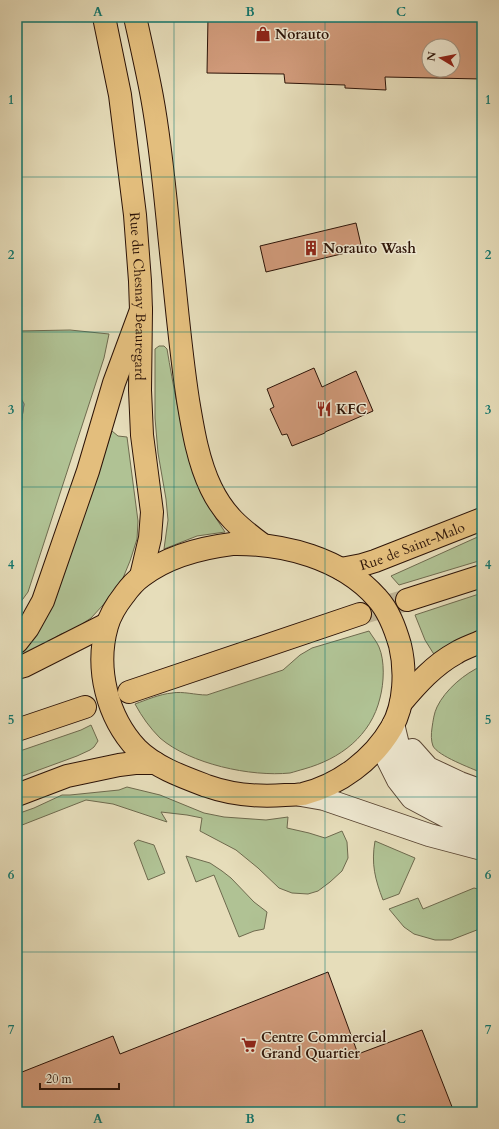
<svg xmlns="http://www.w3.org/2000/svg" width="499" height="1129" font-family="Cardo,serif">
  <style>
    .green { fill: #b0c294; stroke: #6e6a4e }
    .water { fill: #97bbb6; stroke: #6c7870 }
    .building { fill: #d09a7a; stroke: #2c1307; fill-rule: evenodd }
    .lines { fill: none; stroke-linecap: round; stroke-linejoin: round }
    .highway-tunnel { stroke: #c1b596; stroke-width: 22; stroke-dasharray: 22 11; stroke-linecap: butt }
    .minor-casing { stroke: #5a4634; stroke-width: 24 }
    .major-casing { stroke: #2c1307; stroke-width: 24 }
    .highway-casing { stroke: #2c1307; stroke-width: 24 }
    .minor { stroke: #efe9d2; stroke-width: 22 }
    .major { stroke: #e3be7d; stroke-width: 22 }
    .highway { stroke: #e3be7d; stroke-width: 22 }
    .grid { fill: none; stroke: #0f766e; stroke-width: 1; stroke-opacity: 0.55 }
    .labels { text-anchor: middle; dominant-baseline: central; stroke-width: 3; stroke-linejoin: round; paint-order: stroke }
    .poi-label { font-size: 14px; font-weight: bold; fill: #2c1307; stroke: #efe9d2; text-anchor: start }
    .street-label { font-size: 14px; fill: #2c1307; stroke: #efe9d2 }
    .neatline { fill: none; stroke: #0f766e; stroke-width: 1.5 }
    .grid-label { font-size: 13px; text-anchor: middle; font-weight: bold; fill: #0f766e }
  </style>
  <rect width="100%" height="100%" fill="#e6ddba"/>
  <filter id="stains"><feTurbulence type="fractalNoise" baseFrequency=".005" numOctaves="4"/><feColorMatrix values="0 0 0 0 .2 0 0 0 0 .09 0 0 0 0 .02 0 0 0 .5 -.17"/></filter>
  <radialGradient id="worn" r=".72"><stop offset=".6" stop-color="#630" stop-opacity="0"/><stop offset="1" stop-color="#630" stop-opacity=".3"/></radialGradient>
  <path class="green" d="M 70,330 L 109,334 L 104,358 L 28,592 L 17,607 L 17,452 L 24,404 L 17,391 L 17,331 Z
    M 159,346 L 164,346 L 167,349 C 173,385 180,422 190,457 C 193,467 196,477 199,486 C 206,503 215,517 225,532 L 197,536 L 164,549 L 168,520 L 166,499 L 158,453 L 155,418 L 155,349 Z
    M 112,431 L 118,436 L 127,437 L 138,521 L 137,539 L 130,561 L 123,578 L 103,605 L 91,618 L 73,630 L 61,634 L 48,642 L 22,655 L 23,650 L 53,603 Z
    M 482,535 L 482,560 L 399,585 L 391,576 Z
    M 482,593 L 482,632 L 435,656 L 425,640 L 415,615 Z
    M 369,631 C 372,636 377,642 379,647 C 385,661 384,683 380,698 C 371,736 340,759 304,769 C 300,770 294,772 290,773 C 251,777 190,764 160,738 C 150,728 142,717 135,704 C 146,700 160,694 172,693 C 183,691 195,695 207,695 L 283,670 L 300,655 L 312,648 Z
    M 482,666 L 482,720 L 481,729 L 482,737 L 482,773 C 471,768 438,756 433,746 C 431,741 431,734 432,728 C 433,721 434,713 437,707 C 445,690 465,673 482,666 Z
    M 91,725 L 98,741 L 94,747 L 90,750 L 77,756 L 17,778 L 17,752 L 81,730 Z
    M 127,787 L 160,795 L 204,813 L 224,817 L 266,820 L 288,817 L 287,828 L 309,833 L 325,838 L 342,831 L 347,842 L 348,858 L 342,871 L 330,882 L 318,891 L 308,894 L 292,893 L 279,888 L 258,868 L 236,850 L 200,831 L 202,818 L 187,815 L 161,812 L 167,822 L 113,804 L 86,800 L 17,827 L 17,814 L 34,808 L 62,795 L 70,795 L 119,790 Z
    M 138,840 L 154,845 L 165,873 L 148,880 L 134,843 Z
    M 375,841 L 415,858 L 399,894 L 383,900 C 375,879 371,864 375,841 Z
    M 186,856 L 210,863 L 222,871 L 231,878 L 254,902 L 267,912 L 264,929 L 254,931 L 239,937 L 214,875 L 196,882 Z
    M 474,888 L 482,890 L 482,928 L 451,940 L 435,940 L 414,934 L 404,927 L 389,909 L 418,898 L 423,909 Z"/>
  <path class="water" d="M 17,391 L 24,404 L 17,452 Z"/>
  <path class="building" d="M 208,17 L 482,17 L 482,79 L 385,77 L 386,90 L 345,88 L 345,85 L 285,83 L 284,74 L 207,73 ZM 429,46 L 453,46 L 453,70 L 429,70 Z
    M 356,223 L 362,249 L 266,272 L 260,246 Z
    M 314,368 L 322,387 L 356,371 L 373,411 L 325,432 L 325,433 L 292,446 L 287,434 L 282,435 L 270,409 L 274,407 L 267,389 Z
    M 328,972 L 358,1054 L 422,1030 L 454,1112 L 17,1112 L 17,1074 L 113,1036 L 120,1054 Z"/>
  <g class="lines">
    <path class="highway-tunnel" d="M 360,614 L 407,600"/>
    <defs>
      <path id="minor" d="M 393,725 L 388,760 L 398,780 L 412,798 L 457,822 L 482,831
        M 394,728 L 399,749 L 423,783 L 454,800 L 482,811
        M 412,750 L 428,768 L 460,783 L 482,791
        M 301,795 L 324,799 L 429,835 L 482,849"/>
      <g id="major">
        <path id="s1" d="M 104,17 L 120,95 L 135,215 L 140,281 L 141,310 L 140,390 L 142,435 L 152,512 L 150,538 L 141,576"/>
        <path d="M 135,17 C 141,44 147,70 152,97 C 162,151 166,207 172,262 C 177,308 181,355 188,400 C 193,430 198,461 211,488 C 224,515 240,528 263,545"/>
        <path d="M 232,544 C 283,543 342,558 377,598 C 389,611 395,628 400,645 C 406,670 405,704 392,727 C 373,760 339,785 303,794 C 297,795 291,795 285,795 C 258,797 232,795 207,786 C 183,777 155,767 137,749 C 107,717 95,668 107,626 C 110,615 117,604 124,595 C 129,588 135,581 142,576 C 168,556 200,548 232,544 Z"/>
        <path id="s2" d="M 341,569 L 362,565 L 375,561 L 482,519"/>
        <path d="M 401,703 C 417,684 434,665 456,653 C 464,648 474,645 482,641"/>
      </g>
      <path id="highway" d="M 407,600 L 482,576
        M 17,642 L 28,628 L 43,601 L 88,471 L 114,383 L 141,310
        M 17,668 L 24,666 L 107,624
        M 129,692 L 360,614
        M 17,730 L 85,707
        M 17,795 L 67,776 L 119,765 L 135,763 L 155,763"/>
    </defs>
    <use href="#minor" class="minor-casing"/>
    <use href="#major" class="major-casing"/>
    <use href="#highway" class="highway-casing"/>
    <use href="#minor" class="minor"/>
    <use href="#major" class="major"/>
    <use href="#highway" class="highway"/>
  </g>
  <path class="grid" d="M 174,17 L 174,1112M 325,17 L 325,1112M 17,177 L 482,177M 17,332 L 482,332M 17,487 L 482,487M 17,642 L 482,642M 17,797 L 482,797M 17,952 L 482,952"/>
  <defs>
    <symbol id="shop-bare" viewBox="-9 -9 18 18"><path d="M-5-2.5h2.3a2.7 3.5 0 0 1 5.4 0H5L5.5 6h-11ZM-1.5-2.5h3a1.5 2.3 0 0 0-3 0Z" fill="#8f2418" stroke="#efe9d2" stroke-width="2.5" paint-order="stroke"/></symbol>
    <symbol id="building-bare" viewBox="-9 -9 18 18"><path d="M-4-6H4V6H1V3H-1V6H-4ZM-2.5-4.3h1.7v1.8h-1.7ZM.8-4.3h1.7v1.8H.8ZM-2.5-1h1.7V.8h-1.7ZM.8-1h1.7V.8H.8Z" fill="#8f2418" stroke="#efe9d2" stroke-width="2.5" paint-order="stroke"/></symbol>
    <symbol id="restaurant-bare" viewBox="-9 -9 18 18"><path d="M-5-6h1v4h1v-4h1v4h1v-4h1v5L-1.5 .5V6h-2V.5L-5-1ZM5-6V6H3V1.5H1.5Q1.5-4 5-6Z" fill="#8f2418" stroke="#efe9d2" stroke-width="2.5" paint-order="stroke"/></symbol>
    <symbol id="supermarket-bare" viewBox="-9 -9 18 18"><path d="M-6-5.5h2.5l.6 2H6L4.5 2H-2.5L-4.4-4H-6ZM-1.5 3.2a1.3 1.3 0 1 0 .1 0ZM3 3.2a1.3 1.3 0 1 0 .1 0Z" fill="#8f2418" stroke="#efe9d2" stroke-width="2.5" paint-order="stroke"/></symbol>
  </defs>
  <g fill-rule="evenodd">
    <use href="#shop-bare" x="252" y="23" width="22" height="22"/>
    <use href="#building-bare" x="300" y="237" width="22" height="22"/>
    <use href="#restaurant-bare" x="313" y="398" width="22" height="22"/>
    <use href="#supermarket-bare" x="238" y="1034" width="22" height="22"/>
  </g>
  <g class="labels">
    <g class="poi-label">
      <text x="275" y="34">Norauto</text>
      <text x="323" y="248">Norauto Wash</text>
      <text x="336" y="409">KFC</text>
      <text x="261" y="1037">Centre Commercial<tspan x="261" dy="16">Grand Quartier</tspan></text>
    </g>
    <g class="street-label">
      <text stroke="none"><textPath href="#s1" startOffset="282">Rue du Chesnay Beauregard</textPath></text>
      <text stroke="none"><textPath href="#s2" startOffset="75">Rue de Saint-Malo</textPath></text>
    </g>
  </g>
  <rect width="499" height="1129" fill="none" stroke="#e6ddba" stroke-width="44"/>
  <g transform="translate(441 58) rotate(280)"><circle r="19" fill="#efe9d2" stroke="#a19381"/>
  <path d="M0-3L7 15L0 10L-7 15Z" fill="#8f2418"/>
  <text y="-6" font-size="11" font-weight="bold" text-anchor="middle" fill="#2c1307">N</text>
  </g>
  <path d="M40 1083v6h79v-6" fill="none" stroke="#2c1307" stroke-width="2"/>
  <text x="46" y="1083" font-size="12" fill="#2c1307" stroke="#efe9d2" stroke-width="3" paint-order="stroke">20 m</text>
  <rect x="22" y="22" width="455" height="1085" class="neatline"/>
  <g class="grid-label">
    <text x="98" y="16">A</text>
    <text x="250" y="16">B</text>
    <text x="401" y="16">C</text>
    <text x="11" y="104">1</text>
    <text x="488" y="104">1</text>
    <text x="11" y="259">2</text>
    <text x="488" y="259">2</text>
    <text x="11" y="414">3</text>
    <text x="488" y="414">3</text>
    <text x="11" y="569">4</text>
    <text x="488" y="569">4</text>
    <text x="11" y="724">5</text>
    <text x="488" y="724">5</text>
    <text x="11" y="879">6</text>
    <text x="488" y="879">6</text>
    <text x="11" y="1034">7</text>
    <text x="488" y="1034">7</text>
    <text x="98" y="1123">A</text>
    <text x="250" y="1123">B</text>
    <text x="401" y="1123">C</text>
  </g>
  <rect width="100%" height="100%" filter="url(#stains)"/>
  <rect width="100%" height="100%" fill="url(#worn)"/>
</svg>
